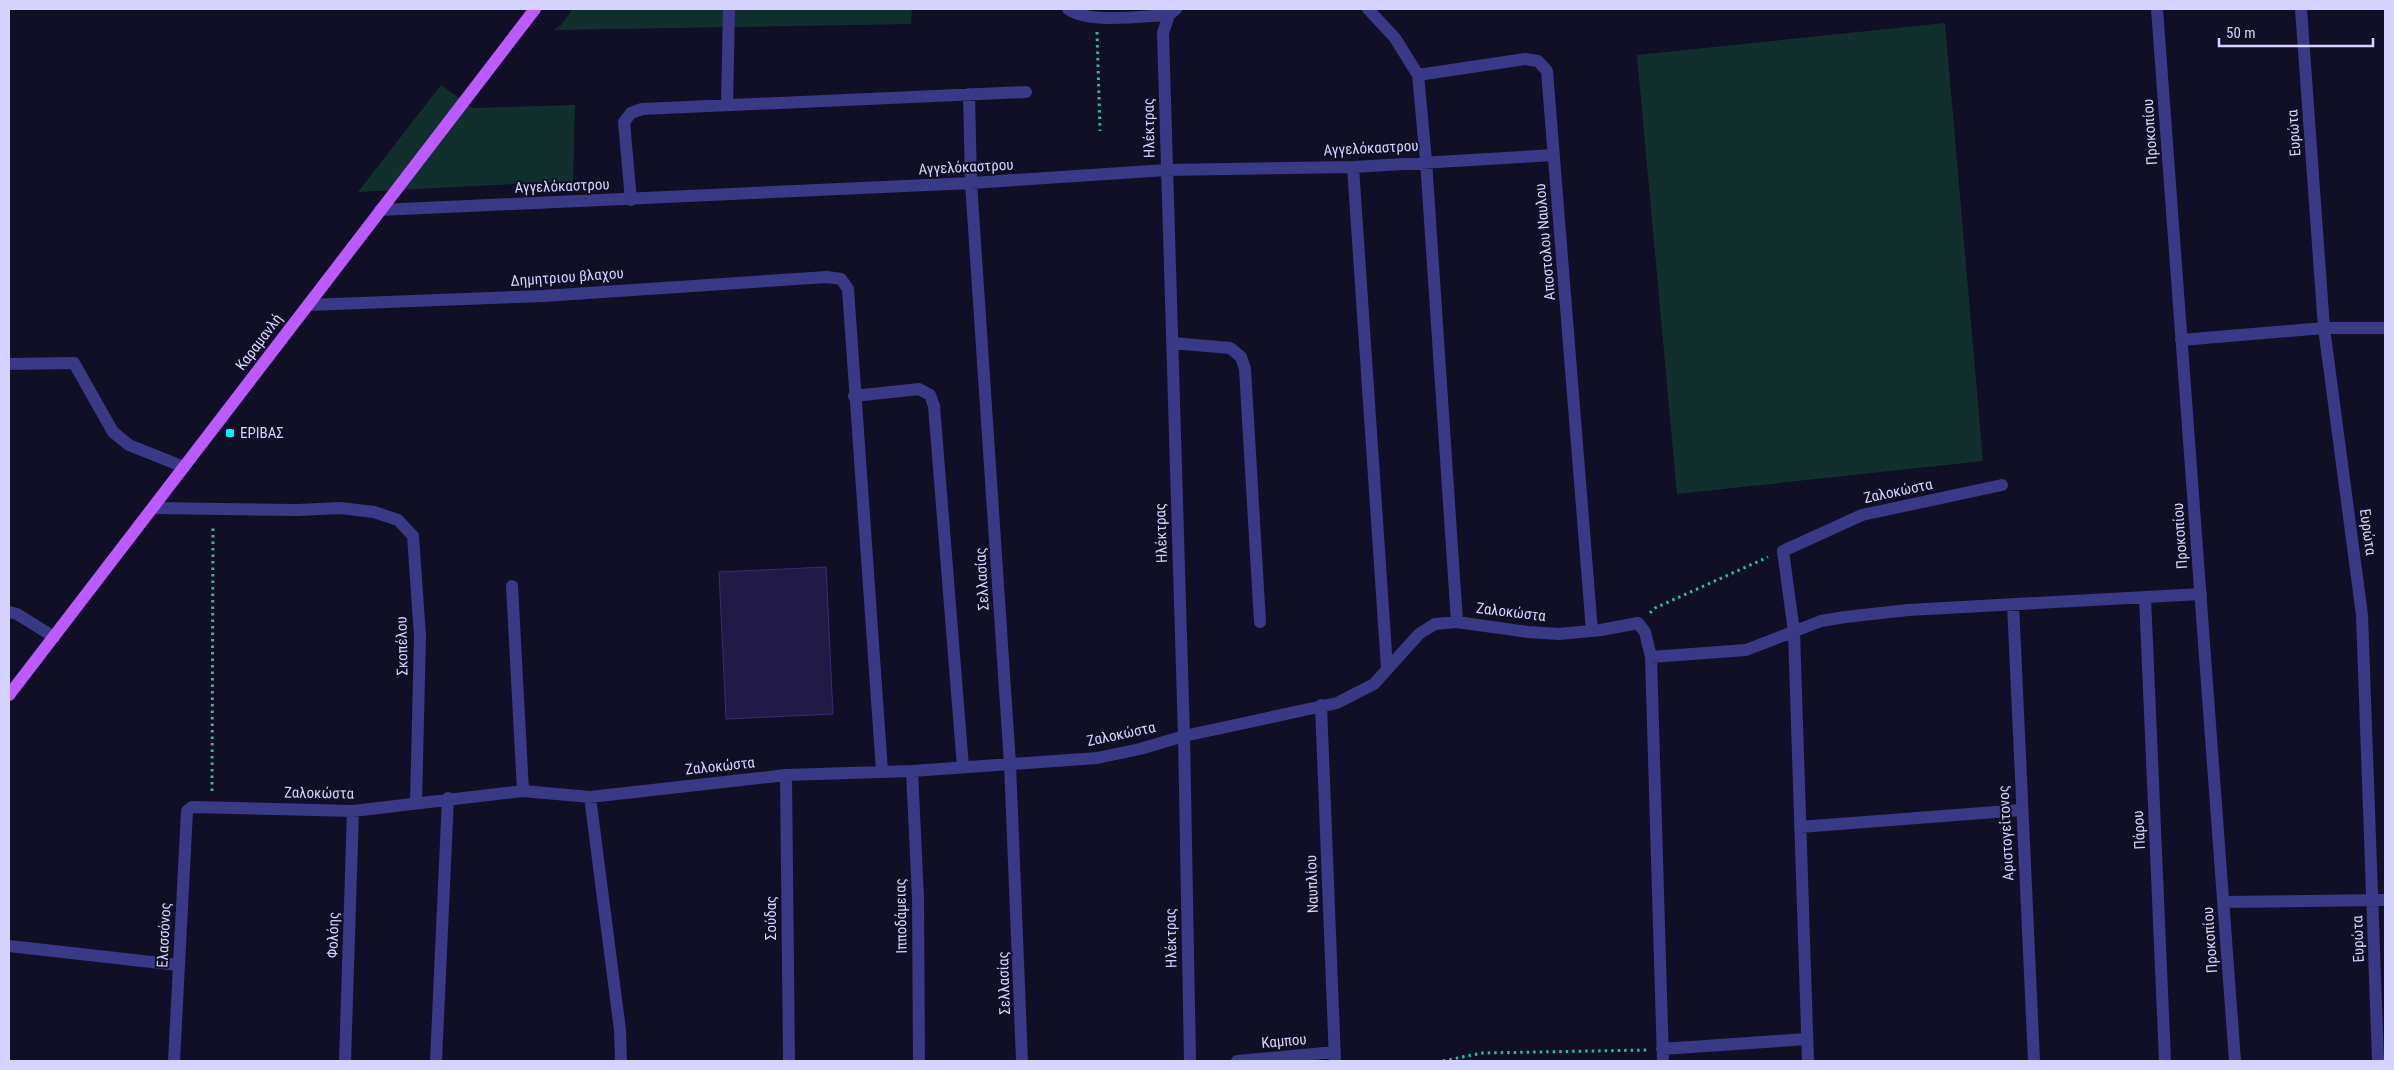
<svg xmlns="http://www.w3.org/2000/svg" width="2394" height="1070" font-family="'Roboto Condensed',sans-serif">
  <style>
    .green { fill: #11302d }
    .building { fill: #211a47; stroke: #372c73 }
    .lines { fill: none; stroke-linecap: round; stroke-linejoin: round }
    .path { stroke: #2eb8aa; stroke-width: 3; stroke-dasharray: 2.5 4; stroke-linecap: butt }
    .minor { stroke: #393985; stroke-width: 12 }
    .major { stroke: #ba5aff; stroke-width: 12 }
    .poi-dot { fill: #00f0fe; stroke: #110f25; stroke-width: 2 }
    .labels { text-anchor: middle; dominant-baseline: central; stroke-width: 4; stroke-linejoin: round; paint-order: stroke }
    .street-label { font-size: 15px; fill: #d6d3ff; stroke: #110f25 }
    .poi-label { font-size: 15px; fill: #d6d3ff; stroke: #110f25; text-anchor: start }
  </style>
  <rect width="100%" height="100%" fill="#110f25"/>
  <path class="green" d="M 573,9 L 912,9 L 911,24 L 554,30 L 561,25 Z
    M 1945,23 L 1983,461 L 1677,494 L 1637,55 Z
    M 441,85 L 473,108 L 575,105 L 573,181 L 358,192 Z"/>
  <path class="building" d="M 826,567 L 833,714 L 726,719 L 719,572 Z"/>
  <g class="lines">
    <path class="path" d="M 1097,32 L 1100,131
      M 1650,613 L 1655,608 L 1768,557
      M 212,791 L 213,525
      M 1443,1061 L 1482,1053 L 1647,1050"/>
    <path class="minor" d="M 1068,9 C 1088,24 1143,16 1169,15
      M 1176,9 L 1169,15 L 1163,33 L 1184,736 L 1190,1061
      M 1368,9 L 1395,38 L 1418,75
      M 2157,9 L 2235,1061
      M 2301,9 L 2324,328 L 2362,615 L 2378,1061
      M 969,94 L 971,183 L 1010,764 L 1022,1061
      M 727,105 L 729,9
      M 1353,167 L 1387,668
      M 631,200 L 624,122 L 631,113 L 642,109 L 1026,92
      M 380,210 L 971,183 L 1166,170 L 1353,167 L 1554,155
      M 308,305 L 543,296 L 827,277 L 841,279 L 848,289 L 882,771
      M 2181,340 L 2324,328 L 2385,328
      M 1172,343 L 1230,348 L 1241,357 L 1245,369 L 1260,622
      M 9,364 L 74,363 L 113,432 L 129,445 L 184,467
      M 854,396 L 919,389 L 930,395 L 934,406 L 963,767
      M 153,508 L 298,510 L 340,508 L 374,512 L 398,520 L 413,536 L 420,636 L 416,802
      M 512,586 L 523,791
      M 2145,597 L 2165,1061
      M 2013,604 L 2034,1061
      M 9,612 L 17,614 L 54,637
      M 1457,622 L 1426,161 L 1418,75 L 1525,59 L 1538,61 L 1547,71 L 1592,631
      M 1651,657 L 1746,650 L 1821,621 L 1845,617 L 1908,610 L 2201,594
      M 1321,705 L 1335,1061
      M 912,771 L 918,898 L 919,1061
      M 786,775 L 789,1061
      M 590,797 L 620,1030 L 621,1061
      M 1800,827 L 2021,810
      M 2223,902 L 2385,900
      M 9,946 L 178,965
      M 1662,1049 L 1807,1039
      M 174,1061 L 187,811 L 192,807 L 353,811 L 523,791 L 590,797 L 786,775 L 912,771 L 1097,758 L 1140,749 L 1184,736 L 1337,703 L 1374,684 L 1419,634 L 1435,624 L 1457,622 L 1528,632 L 1559,634 L 1601,630 L 1638,623 L 1645,632 L 1651,657 L 1663,1061
      M 345,1061 L 353,811
      M 436,1061 L 448,798
      M 1237,1061 L 1335,1052
      M 1808,1061 L 1794,632 L 1783,551 L 1862,515 L 2002,485"/>
    <path class="major" d="M 9,695 L 535,9"/>
  </g>
  <rect class="poi-dot" x="225" y="428" width="10" height="10" rx="2.5"/>
  <g class="labels">
    <g class="street-label">
      <text transform="translate(1149 128) rotate(-91)">Ηλέκτρας</text>
      <text transform="translate(2150 132) rotate(-94)">Προκοπίου</text>
      <text transform="translate(2294 133) rotate(-94)">Ευρώτα</text>
      <text transform="translate(1371 148) rotate(-3)">Αγγελόκαστρου</text>
      <text transform="translate(966 167) rotate(-3)">Αγγελόκαστρου</text>
      <text transform="translate(562 186) rotate(-2)">Αγγελόκαστρου</text>
      <text transform="translate(1545 242) rotate(-95)">Αποστολου Ναυλου</text>
      <text transform="translate(567 277) rotate(-4)">Δημητριου βλαχου</text>
      <text transform="translate(259 342) rotate(-53)">Καραμανλή</text>
      <text transform="translate(1898 491) rotate(-12)">Ζαλοκώστα</text>
      <text transform="translate(2368 532) rotate(82)">Ευρώτα</text>
      <text transform="translate(1161 533) rotate(-92)">Ηλέκτρας</text>
      <text transform="translate(2180 536) rotate(-94)">Προκοπίου</text>
      <text transform="translate(982 579) rotate(-93)">Σελλασίας</text>
      <text transform="translate(1511 612) rotate(7)">Ζαλοκώστα</text>
      <text transform="translate(402 646) rotate(-91)">Σκοπέλου</text>
      <text transform="translate(1121 734) rotate(-12)">Ζαλοκώστα</text>
      <text transform="translate(720 766) rotate(-6)">Ζαλοκώστα</text>
      <text transform="translate(319 793) rotate(1)">Ζαλοκώστα</text>
      <text transform="translate(2139 830) rotate(-93)">Πάρου</text>
      <text transform="translate(2006 833) rotate(-93)">Αριστογείτονος</text>
      <text transform="translate(1312 884) rotate(-92)">Ναυπλίου</text>
      <text transform="translate(901 916) rotate(-91)">Ιπποδάμειας</text>
      <text transform="translate(771 918) rotate(-90)">Σούδας</text>
      <text transform="translate(164 935) rotate(-87)">Ελασσόνος</text>
      <text transform="translate(333 935) rotate(-88)">Φολόης</text>
      <text transform="translate(1171 938) rotate(-91)">Ηλέκτρας</text>
      <text transform="translate(2358 939) rotate(-92)">Ευρώτα</text>
      <text transform="translate(2210 940) rotate(-94)">Προκοπίου</text>
      <text transform="translate(1004 983) rotate(-92)">Σελλασίας</text>
      <text transform="translate(1284 1041) rotate(-5)">Καμπου</text>
    </g>
    <g class="poi-label">
      <text x="240" y="433">ΕΡΙΒΑΣ</text>
    </g>
  </g>
  <rect width="2394" height="1070" fill="none" stroke="#d6d3ff" stroke-width="20"/>
  <path d="M2219 38v8h154v-8" fill="none" stroke="#d6d3ff" stroke-width="2.5"/>
  <text x="2226" y="38" font-size="15" fill="#d6d3ff" stroke="#110f25" stroke-width="4" paint-order="stroke">50 m</text>
</svg>
